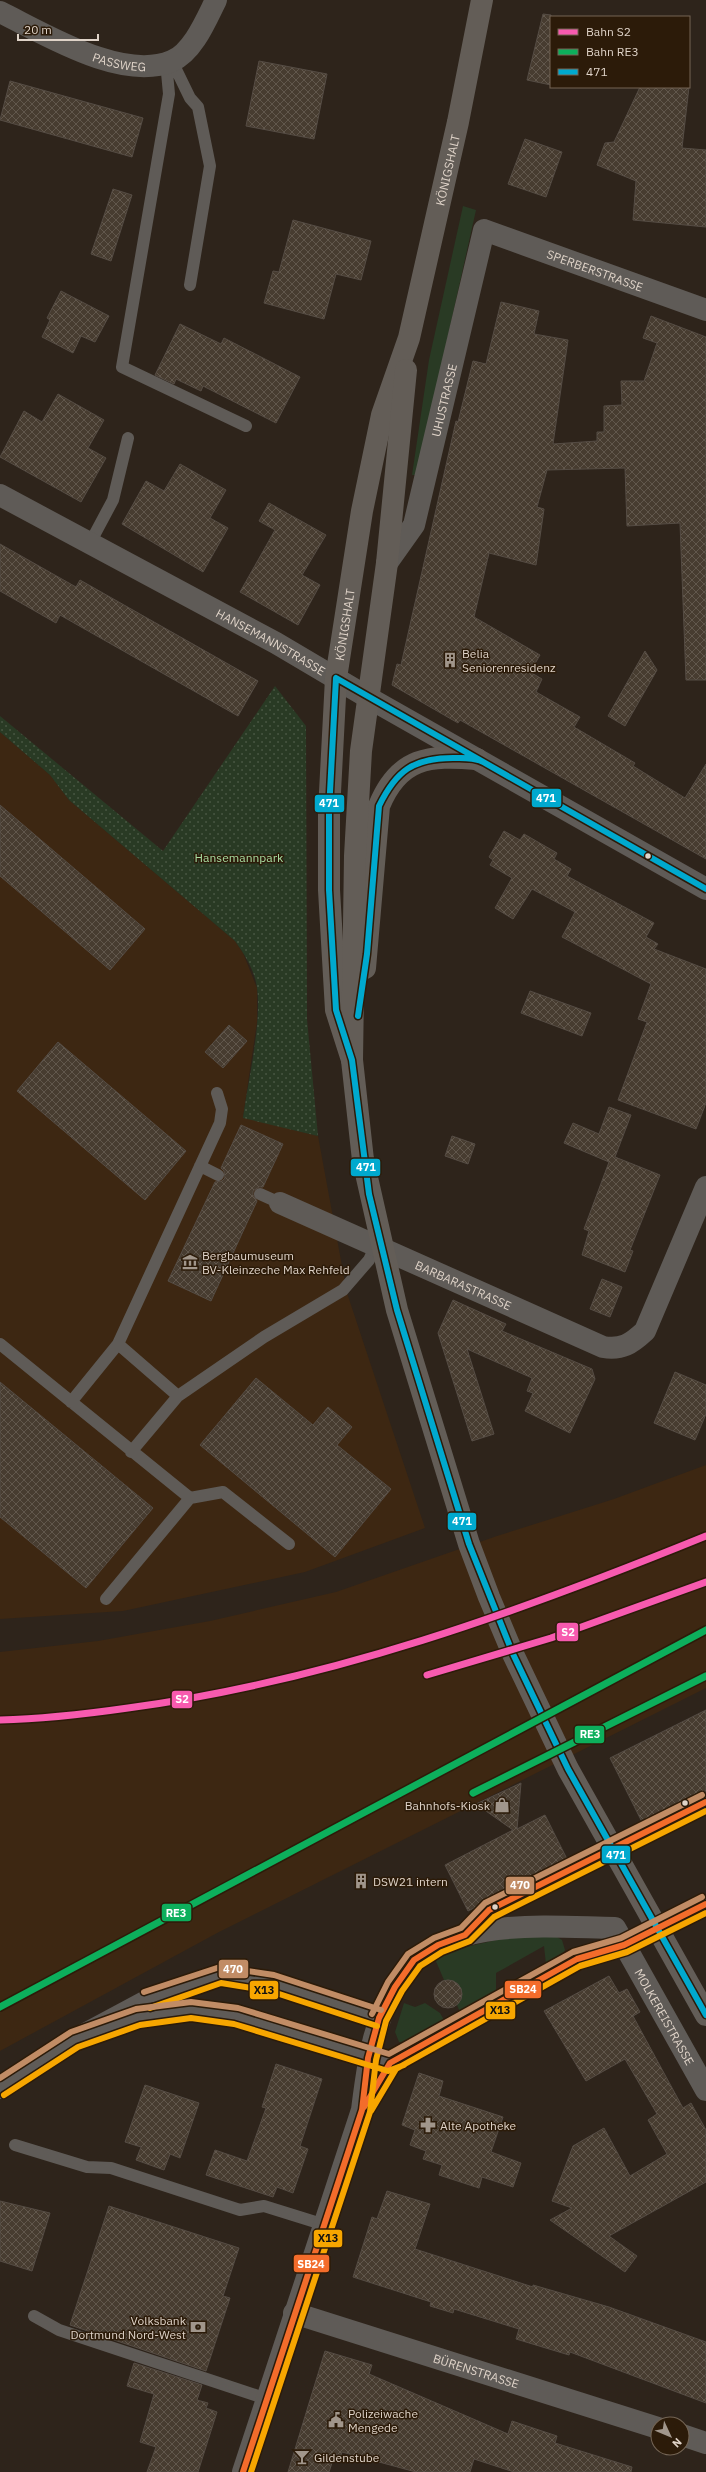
<svg xmlns="http://www.w3.org/2000/svg" width="706" height="2472" font-family="'IBM Plex Sans',sans-serif">
  <style>
    .built { fill: #3d2712 }
    .grass { fill: #293a24 }
    .park { fill: url(#park-dots) }
    .building { fill: url(#building-cross-hatch); stroke: #554c44 }
    .lines { fill: none; stroke-linecap: round; stroke-linejoin: round }
    .service { stroke: #5f5b57; stroke-width: 12 }
    .minor { stroke: #5f5b57; stroke-width: 22 }
    .tertiary { stroke: #5f5b57; stroke-width: 22 }
    .secondary { stroke: #635d57; stroke-width: 22 }
    .secondary-bridge { stroke: #635d57; stroke-width: 22 }
    .bus-1-casing { stroke: #2c1b09; stroke-width: 9 }
    .bus-2-casing { stroke: #2c1b09; stroke-width: 9 }
    .bus-3-casing { stroke: #2c1b09; stroke-width: 9 }
    .bus-4-casing { stroke: #2c1b09; stroke-width: 9 }
    .bus-1 { stroke: #00a9ce; stroke-width: 6 }
    .bus-2 { stroke: #f36c2b; stroke-width: 6 }
    .bus-3 { stroke: #f7a600; stroke-width: 6 }
    .bus-4 { stroke: #c18c65; stroke-width: 6 }
    .rail-1-casing { stroke: #2c1b09; stroke-width: 10 }
    .rail-2-casing { stroke: #2c1b09; stroke-width: 10 }
    .rail-1 { stroke: #f75aaf; stroke-width: 7 }
    .rail-2 { stroke: #0daf5c; stroke-width: 7 }
    .bus-dot { fill: #dfd3c8; stroke: #2c1b09; stroke-width: 1.5 }
    .labels { text-anchor: middle; dominant-baseline: central; stroke-width: 3; stroke-linejoin: round; paint-order: stroke }
    .street-label { font-size: 12px; fill: #dfd3c8; stroke: #2c1b09 }
    .poi-label { font-size: 12px; fill: #dfd3c8; stroke: #2c1b09; text-anchor: start }
    .park-label { font-size: 12px; fill: #a9dfa3; stroke: #2c1b09 }
    .line-badge { stroke: #2c1b09; stroke-width: 1.5 }
    .badge-label { font-size: 11px; text-anchor: middle; font-weight: bold; fill: #fff }
    .pale-badge-label { font-size: 11px; text-anchor: middle; font-weight: bold; fill: #111 }
  </style>
  <defs>
    <pattern id="park-dots" width="8" height="8" patternUnits="userSpaceOnUse"><rect width="8" height="8" fill="#293a24"/><path d="M2 2h.1M6 6h.1" fill="none" stroke="#485642" stroke-width="1.8" stroke-linecap="round"/></pattern>
    <pattern id="building-cross-hatch" width="8" height="8" patternUnits="userSpaceOnUse"><rect width="8" height="8" fill="#473c30"/><path d="M0 0l8 8M0 8l8-8" fill="none" stroke="#61574c"/></pattern>
  </defs>
  <rect width="100%" height="100%" fill="#2e241b"/>
  <path class="built" d="M 0,732 L 50,775 L 69,800 L 235,941 L 243,953 L 257,988 L 257,1022 L 243,1117 L 318,1136 L 347,1293 L 425,1528 L 305,1572 L 123,1611 L 0,1619 Z
    M 706,1465 L 706,1688 L 219,1932 L 0,2051 L 0,1652 L 98,1641 L 210,1621 L 336,1592 L 497,1536 L 614,1499 Z"/>
  <path class="grass" d="M 463,206 L 476,210 L 417,475 L 412,475 L 429,360 Z
    M 515,1936 L 557,1937 L 562,1940 L 565,1950 L 562,1956 L 546,1964 L 544,1946 L 496,1973 L 496,1992 L 460,2012 L 457,2005 C 464,1997 463,1989 455,1982 L 444,1980 L 435,1959 L 452,1950 Z
    M 404,2003 L 415,2007 L 425,2003 L 440,2013 L 445,2022 L 404,2043 L 399,2042 L 395,2032 Z"/>
  <path class="park" d="M 275,686 L 306,726 L 307,1019 L 318,1136 L 243,1118 C 248,1081 262,1023 257,988 C 255,971 245,955 235,941 L 69,800 L 50,775 L 0,732 L 0,716 L 163,851 Z"/>
  <path class="building" d="M 543,14 L 551,15 L 551,85 L 527,80 Z
    M 259,61 L 327,74 L 314,139 L 246,126 Z
    M 10,81 L 143,118 L 132,157 L 0,120 Z
    M 640,87 L 689,87 L 682,148 L 706,150 L 706,227 L 633,220 L 636,181 L 597,165 L 605,143 L 614,142 Z
    M 525,139 L 562,152 L 546,197 L 508,184 Z
    M 113,189 L 132,195 L 111,261 L 91,254 Z
    M 293,220 L 371,241 L 361,280 L 336,274 L 324,319 L 264,303 L 273,271 L 279,272 Z
    M 61,291 L 109,316 L 95,342 L 81,336 L 73,353 L 42,337 L 50,320 L 47,318 Z
    M 501,302 L 539,311 L 534,334 L 568,340 L 553,444 L 597,441 L 597,432 L 604,432 L 604,406 L 622,405 L 621,381 L 644,381 L 657,343 L 643,338 L 651,316 L 706,337 L 706,680 L 686,680 L 680,523 L 627,526 L 625,468 L 547,470 L 537,507 L 544,509 L 536,565 L 489,553 L 474,617 L 540,655 L 530,672 L 542,679 L 536,692 L 580,717 L 574,727 L 635,763 L 633,766 L 685,798 L 706,764 L 706,859 L 460,720 L 458,723 L 392,685 L 397,664 L 401,665 L 456,421 L 458,422 L 473,361 L 486,364 Z
    M 180,324 L 221,344 L 224,338 L 300,377 L 276,423 L 203,386 L 201,391 L 176,379 L 174,384 L 155,375 Z
    M 58,394 L 104,420 L 88,448 L 106,458 L 81,502 L 0,457 L 24,411 L 42,422 Z
    M 180,464 L 226,490 L 210,518 L 228,528 L 203,572 L 122,524 L 146,481 L 164,491 Z
    M 269,503 L 326,535 L 302,575 L 320,585 L 298,625 L 240,592 L 275,530 L 259,521 Z
    M 0,544 L 76,587 L 80,580 L 258,681 L 238,716 L 60,615 L 56,623 L 0,591 Z
    M 645,651 L 657,670 L 625,726 L 608,716 Z
    M 0,805 L 145,929 L 110,970 L 0,876 Z
    M 504,831 L 520,840 L 524,834 L 557,853 L 554,859 L 571,869 L 567,876 L 654,923 L 646,937 L 658,944 L 654,949 L 706,969 L 706,1103 L 696,1129 L 618,1100 L 647,1022 L 638,1019 L 651,984 L 562,937 L 575,912 L 532,889 L 513,919 L 495,908 L 512,878 L 490,865 L 493,860 L 489,857 Z
    M 530,991 L 591,1013 L 582,1036 L 521,1013 Z
    M 229,1025 L 247,1041 L 223,1068 L 205,1052 Z
    M 58,1042 L 186,1151 L 145,1200 L 17,1091 Z
    M 609,1107 L 631,1115 L 615,1157 L 660,1175 L 630,1250 L 633,1251 L 625,1272 L 582,1255 L 589,1231 L 584,1229 L 609,1162 L 564,1143 L 573,1123 L 599,1134 Z
    M 241,1125 L 283,1144 L 263,1187 L 259,1187 L 253,1191 L 253,1195 L 257,1201 L 211,1301 L 168,1281 L 215,1182 L 222,1181 L 225,1178 L 224,1171 L 221,1168 Z
    M 452,1136 L 475,1144 L 468,1164 L 445,1156 Z
    M 602,1279 L 622,1287 L 610,1317 L 590,1309 Z
    M 453,1300 L 506,1324 L 502,1331 L 592,1369 L 595,1379 L 570,1433 L 525,1411 L 533,1393 L 527,1391 L 532,1378 L 467,1349 L 494,1434 L 472,1441 L 438,1333 Z
    M 675,1372 L 706,1385 L 706,1414 L 695,1440 L 654,1423 Z
    M 256,1378 L 313,1425 L 328,1407 L 352,1427 L 337,1445 L 391,1489 L 335,1557 L 200,1445 Z
    M 0,1382 L 153,1508 L 86,1588 L 0,1517 Z
    M 706,1710 L 706,1795 L 643,1824 L 610,1758 Z
    M 521,1783 L 517,1829 L 545,1815 L 568,1861 L 468,1911 L 445,1865 L 513,1830 L 476,1804 Z
    M 609,1976 L 619,1993 L 627,1989 L 640,2012 L 633,2016 L 683,2108 L 691,2103 L 706,2130 L 706,2182 L 609,2236 L 637,2256 L 625,2272 L 550,2220 L 572,2208 L 552,2201 L 573,2146 L 604,2128 L 630,2176 L 667,2154 L 648,2120 L 657,2114 L 625,2059 L 586,2081 L 544,2011 Z
    M434 1994a14 14 0 1 1 28 0a14 14 0 1 1-28 0Z
    M 276,2064 L 322,2079 L 300,2146 L 308,2149 L 293,2193 L 277,2187 L 273,2197 L 206,2175 L 215,2150 L 247,2161 L 266,2108 L 262,2107 Z
    M 419,2073 L 443,2081 L 439,2096 L 503,2117 L 491,2152 L 521,2163 L 513,2187 L 482,2177 L 479,2188 L 439,2175 L 442,2165 L 423,2159 L 426,2151 L 410,2145 L 415,2130 L 402,2125 Z
    M 145,2085 L 199,2103 L 180,2158 L 170,2154 L 164,2170 L 136,2160 L 141,2147 L 125,2142 Z
    M 387,2191 L 430,2204 L 415,2249 L 533,2287 L 533,2285 L 609,2307 L 706,2342 L 706,2403 L 570,2352 L 569,2355 L 516,2339 L 519,2329 L 454,2309 L 453,2313 L 430,2306 L 431,2302 L 353,2277 L 372,2217 L 377,2219 Z
    M 0,2201 L 50,2213 L 32,2271 L 0,2261 Z
    M 109,2206 L 239,2248 L 223,2296 L 230,2298 L 206,2371 L 70,2325 Z
    M 325,2351 L 372,2365 L 369,2374 L 508,2434 L 512,2421 L 557,2436 L 555,2443 L 632,2467 L 631,2472 L 514,2472 L 474,2459 L 470,2472 L 416,2472 L 342,2452 L 341,2455 L 335,2454 L 329,2472 L 288,2472 Z
    M 134,2363 L 202,2385 L 197,2400 L 208,2403 L 206,2408 L 217,2412 L 198,2472 L 147,2472 L 156,2447 L 140,2442 L 154,2394 L 127,2386 Z"/>
  <g class="lines">
    <path class="service" d="M 172,61 L 190,98 L 198,107 L 210,166 L 190,285
      M 166,62 L 169,94 L 122,367 L 246,426
      M 89,545 L 113,500 L 128,438
      M 200,1166 L 218,1175
      M 260,1194 L 280,1203
      M 0,1344 L 190,1498 L 223,1492 L 289,1544
      M 118,1344 L 178,1396
      M 71,1402 L 118,1344 L 220,1123 L 222,1109 L 217,1093
      M 131,1452 L 178,1396 L 264,1337 L 343,1290 L 369,1260 L 375,1247
      M 106,1599 L 190,1498
      M 467,1933 L 489,1910 L 495,1906 L 706,1802
      M 624,1945 L 706,1904
      M 15,2145 L 87,2167 L 111,2168 L 240,2210 L 264,2206 L 325,2225
      M 34,2316 L 59,2330 L 267,2399"/>
    <g class="minor">
      <path id="s1" d="M 0,12 C 45,34 122,82 172,61 C 193,52 206,20 216,0"/>
      <path id="s2" d="M 387,563 L 414,525 L 484,230 L 706,310"/>
      <path d="M 369,698 L 706,889"/>
      <path id="s3" d="M 280,1203 L 603,1347 C 622,1350 631,1344 645,1331 L 706,1187"/>
      <path d="M 122,2023 L 138,2017 L 191,2010 L 236,2016 L 390,2063"/>
      <path d="M 0,2088 L 74,2040 L 156,1996 L 220,1975 L 272,1983 L 379,2018"/>
      <path d="M 366,2104 L 390,2063 L 577,1959 L 624,1945"/>
      <path id="s4" d="M 294,2313 L 658,2428"/>
      <path d="M 682,2435 L 706,2443"/>
      <path id="s5" d="M 243,2472 L 362,2110 C 368,2063 373,2018 401,1978 C 405,1972 409,1963 415,1959 C 470,1918 550,1927 615,1928 L 706,2090"/>
    </g>
    <path class="tertiary" id="s6" d="M 0,495 L 276,643 L 369,698"/>
    <g class="secondary">
      <path d="M 365,968 L 379,806 C 399,757 429,755 477,759"/>
      <path id="s7" d="M 352,1060 L 336,1010 L 329,890 L 329,811 L 336,678 L 362,511 L 382,415 L 409,338 L 458,122 L 482,0"/>
      <path d="M 363,1160 L 352,1060 L 355,856 L 361,751 L 387,563 L 406,370"/>
    </g>
    <path class="secondary-bridge" d="M 363,1160 L 397,1310 L 469,1544 L 489,1597 L 513,1654 L 568,1769 L 706,2015"/>
    <defs>
      <path id="bus-1" d="M 706,889 L 336,678 L 329,811 L 329,890 L 336,1010 L 352,1060 L 369,1194 L 397,1310 L 469,1544 L 513,1654 L 568,1769 L 706,2015
        M 358,1016 L 367,954 L 379,806 C 396,771 413,758 453,758 C 463,758 474,757 483,762"/>
      <path id="bus-2" d="M 364,2107 L 390,2063 L 577,1959 L 624,1945 L 706,1904
        M 243,2472 L 362,2110 L 368,2058 L 379,2018 L 395,1987 L 414,1960 L 438,1945 L 465,1935 L 489,1910 L 706,1802"/>
      <path id="bus-3" d="M 150,2008 L 221,1983 L 270,1991 L 377,2026
        M 4,2095 L 78,2047 L 140,2025 L 191,2018 L 234,2024 L 388,2071 L 404,2065
        M 371,2111 L 396,2069 L 580,1966 L 627,1952 L 706,1913
        M 251,2472 L 370,2112 L 376,2060 L 386,2021 L 402,1991 L 420,1966 L 442,1952 L 470,1941 L 494,1917 L 706,1811"/>
      <path id="bus-4" d="M 144,1992 L 220,1967 L 274,1975 L 381,2010
        M 372,2014 L 388,1982 L 408,1954 L 434,1938 L 461,1928 L 485,1903 L 702,1795
        M 0,2078 L 71,2032 L 136,2009 L 191,2002 L 238,2008 L 389,2054 L 573,1952 L 621,1938 L 702,1897"/>
    </defs>
    <use href="#bus-1" class="bus-1-casing"/>
    <use href="#bus-2" class="bus-2-casing"/>
    <use href="#bus-3" class="bus-3-casing"/>
    <use href="#bus-4" class="bus-4-casing"/>
    <use href="#bus-1" class="bus-1"/>
    <use href="#bus-2" class="bus-2"/>
    <use href="#bus-3" class="bus-3"/>
    <use href="#bus-4" class="bus-4"/>
    <defs>
      <path id="rail-1" d="M 427,1675 L 551,1638 L 706,1582
        M 0,1720 C 43,1719 86,1714 128,1708 C 329,1681 519,1612 706,1536"/>
      <path id="rail-2" d="M 473,1793 L 706,1676
        M 0,2007 L 706,1630"/>
    </defs>
    <use href="#rail-1" class="rail-1-casing"/>
    <use href="#rail-2" class="rail-2-casing"/>
    <use href="#rail-1" class="rail-1"/>
    <use href="#rail-2" class="rail-2"/>
  </g>
  <defs>
    <symbol id="building-bare" viewBox="-9 -9 18 18"><path d="M-4-6H4V6H1V3H-1V6H-4ZM-2.5-4.3h1.7v1.8h-1.7ZM.8-4.3h1.7v1.8H.8ZM-2.5-1h1.7V.8h-1.7ZM.8-1h1.7V.8H.8Z" fill="#a1968b" stroke="#2c1b09" stroke-width="2.5" paint-order="stroke"/></symbol>
    <symbol id="museum-bare" viewBox="-9 -9 18 18"><path d="M0-6L6-3V-2H-6V-3ZM-5-1h2V3h-2ZM-1-1h2V3h-2ZM3-1h2V3H3ZM-6 4H6V6H-6Z" fill="#a1968b" stroke="#2c1b09" stroke-width="2.5" paint-order="stroke"/></symbol>
    <symbol id="shop-bare" viewBox="-9 -9 18 18"><path d="M-5-2.5h2.3a2.7 3.5 0 0 1 5.4 0H5L5.5 6h-11ZM-1.5-2.5h3a1.5 2.3 0 0 0-3 0Z" fill="#a1968b" stroke="#2c1b09" stroke-width="2.5" paint-order="stroke"/></symbol>
    <symbol id="pharmacy-bare" viewBox="-9 -9 18 18"><path d="M-2-6h4v4h4v4h-4v4h-4v-4h-4v-4h4Z" fill="#a1968b" stroke="#2c1b09" stroke-width="2.5" paint-order="stroke"/></symbol>
    <symbol id="bank-bare" viewBox="-9 -9 18 18"><path d="M-6-4H6V4H-6ZM0-2.3a2.3 2.3 0 1 0 0 4.6a2.3 2.3 0 1 0 0-4.6Z" fill="#a1968b" stroke="#2c1b09" stroke-width="2.5" paint-order="stroke"/></symbol>
    <symbol id="civic-bare" viewBox="-9 -9 18 18"><path d="M-.6-6.5H3V-4.5H.6V-3L4-1V1h2V6H-6V1h2V-1L-.6-3ZM-1.2 2.5V6h2.4V2.5Z" fill="#a1968b" stroke="#2c1b09" stroke-width="2.5" paint-order="stroke"/></symbol>
    <symbol id="bar-bare" viewBox="-9 -9 18 18"><path d="M-6-5H6L.8 .8V4.5H3.5V6h-7V4.5H-.8V.8Z" fill="#a1968b" stroke="#2c1b09" stroke-width="2.5" paint-order="stroke"/></symbol>
  </defs>
  <g fill-rule="evenodd">
    <use href="#building-bare" x="439" y="649" width="22" height="22"/>
    <use href="#museum-bare" x="179" y="1251" width="22" height="22"/>
    <use href="#shop-bare" x="491" y="1794" width="22" height="22"/>
    <use href="#building-bare" x="350" y="1870" width="22" height="22"/>
    <use href="#pharmacy-bare" x="417" y="2114" width="22" height="22"/>
    <use href="#bank-bare" x="187" y="2316" width="22" height="22"/>
    <use href="#civic-bare" x="325" y="2409" width="22" height="22"/>
    <use href="#bar-bare" x="291" y="2446" width="22" height="22"/>
  </g>
  <g class="bus-dot">
    <circle cx="648" cy="856" r="3.5"/>
    <circle cx="685" cy="1803" r="3.5"/>
    <circle cx="495" cy="1907" r="3.5"/>
  </g>
  <g class="labels">
    <g class="street-label">
      <text stroke="none"><textPath href="#s1" startOffset="130">PASSWEG</textPath></text>
      <text stroke="none"><textPath href="#s7" startOffset="906">KÖNIGSHALT</textPath></text>
      <text stroke="none"><textPath href="#s2" startOffset="468">SPERBERSTRASSE</textPath></text>
      <text stroke="none"><textPath href="#s2" startOffset="175">UHUSTRASSE</textPath></text>
      <text stroke="none"><textPath href="#s7" startOffset="439">KÖNIGSHALT</textPath></text>
      <text stroke="none"><textPath href="#s6" startOffset="308">HANSEMANNSTRASSE</textPath></text>
      <text stroke="none"><textPath href="#s3" startOffset="201">BARBARASTRASSE</textPath></text>
      <text stroke="none"><textPath href="#s5" startOffset="852">MOLKEREISTRASSE</textPath></text>
      <text stroke="none"><textPath href="#s4" startOffset="191">BÜRENSTRASSE</textPath></text>
    </g>
    <g class="poi-label">
      <text x="462" y="653">Belia<tspan x="462" dy="14">Seniorenresidenz</tspan></text>
      <text x="202" y="1255">Bergbaumuseum<tspan x="202" dy="14">BV-Kleinzeche Max Rehfeld</tspan></text>
      <text x="490" y="1805" text-anchor="end">Bahnhofs-Kiosk</text>
      <text x="373" y="1881">DSW21 intern</text>
      <text x="440" y="2125">Alte Apotheke</text>
      <text x="186" y="2320" text-anchor="end">Volksbank<tspan x="186" dy="14">Dortmund Nord-West</tspan></text>
      <text x="348" y="2413">Polizeiwache<tspan x="348" dy="14">Mengede</tspan></text>
      <text x="314" y="2457">Gildenstube</text>
    </g>
    <g class="park-label">
      <text x="239" y="857">Hansemannpark</text>
    </g>
  </g>
  <g class="line-badge">
    <rect x="531" y="788" width="31" height="20" rx="4" fill="#00a9ce"/>
    <rect x="314" y="794" width="31" height="19" rx="4" fill="#00a9ce"/>
    <rect x="350" y="1158" width="31" height="19" rx="4" fill="#00a9ce"/>
    <rect x="447" y="1512" width="30" height="19" rx="4" fill="#00a9ce"/>
    <rect x="556" y="1622" width="23" height="20" rx="4" fill="#f75aaf"/>
    <rect x="171" y="1690" width="22" height="19" rx="4" fill="#f75aaf"/>
    <rect x="574" y="1725" width="31" height="19" rx="4" fill="#0daf5c"/>
    <rect x="601" y="1845" width="30" height="19" rx="4" fill="#00a9ce"/>
    <rect x="505" y="1876" width="30" height="19" rx="4" fill="#c18c65"/>
    <rect x="161" y="1903" width="31" height="19" rx="4" fill="#0daf5c"/>
    <rect x="218" y="1959" width="31" height="20" rx="4" fill="#c18c65"/>
    <rect x="504" y="1980" width="38" height="19" rx="4" fill="#f36c2b"/>
    <rect x="249" y="1980" width="30" height="20" rx="4" fill="#f7a600"/>
    <rect x="485" y="2001" width="31" height="19" rx="4" fill="#f7a600"/>
    <rect x="313" y="2229" width="30" height="19" rx="4" fill="#f7a600"/>
    <rect x="293" y="2254" width="37" height="19" rx="4" fill="#f36c2b"/>
  </g>
  <g class="badge-label">
    <text x="546" y="802">471</text>
    <text x="329" y="807">471</text>
    <text x="366" y="1171">471</text>
    <text x="462" y="1525">471</text>
    <text x="568" y="1636">S2</text>
    <text x="182" y="1703">S2</text>
    <text x="590" y="1738">RE3</text>
    <text x="616" y="1859">471</text>
    <text x="520" y="1889">470</text>
    <text x="176" y="1917">RE3</text>
    <text x="233" y="1973">470</text>
    <text x="523" y="1993">SB24</text>
    <text x="311" y="2268">SB24</text>
  </g>
  <g class="pale-badge-label">
    <text x="264" y="1994">X13</text>
    <text x="500" y="2014">X13</text>
    <text x="328" y="2242">X13</text>
  </g>
  <rect x="550" y="16" width="140" height="72" fill="#2c1b09" stroke="#746555"/>
  <rect x="558" y="29" width="20" height="6" fill="#f75aaf" stroke="#746555"/>
  <text x="586" y="36" font-size="12" fill="#dfd3c8">Bahn S2</text>
  <rect x="558" y="49" width="20" height="6" fill="#0daf5c" stroke="#746555"/>
  <text x="586" y="56" font-size="12" fill="#dfd3c8">Bahn RE3</text>
  <rect x="558" y="69" width="20" height="6" fill="#00a9ce" stroke="#746555"/>
  <text x="586" y="76" font-size="12" fill="#dfd3c8">471</text>
  <g transform="translate(670 2436) rotate(134)"><circle r="19" fill="#2c1b09" stroke="#746555"/>
  <path d="M0-3L7 15L0 10L-7 15Z" fill="#a1968b"/>
  <text y="-6" font-size="11" font-weight="bold" text-anchor="middle" fill="#dfd3c8">N</text>
  </g>
  <path d="M18 34v6h80v-6" fill="none" stroke="#dfd3c8" stroke-width="2"/>
  <text x="24" y="34" font-size="12" fill="#dfd3c8" stroke="#2c1b09" stroke-width="3" paint-order="stroke">20 m</text>
</svg>
